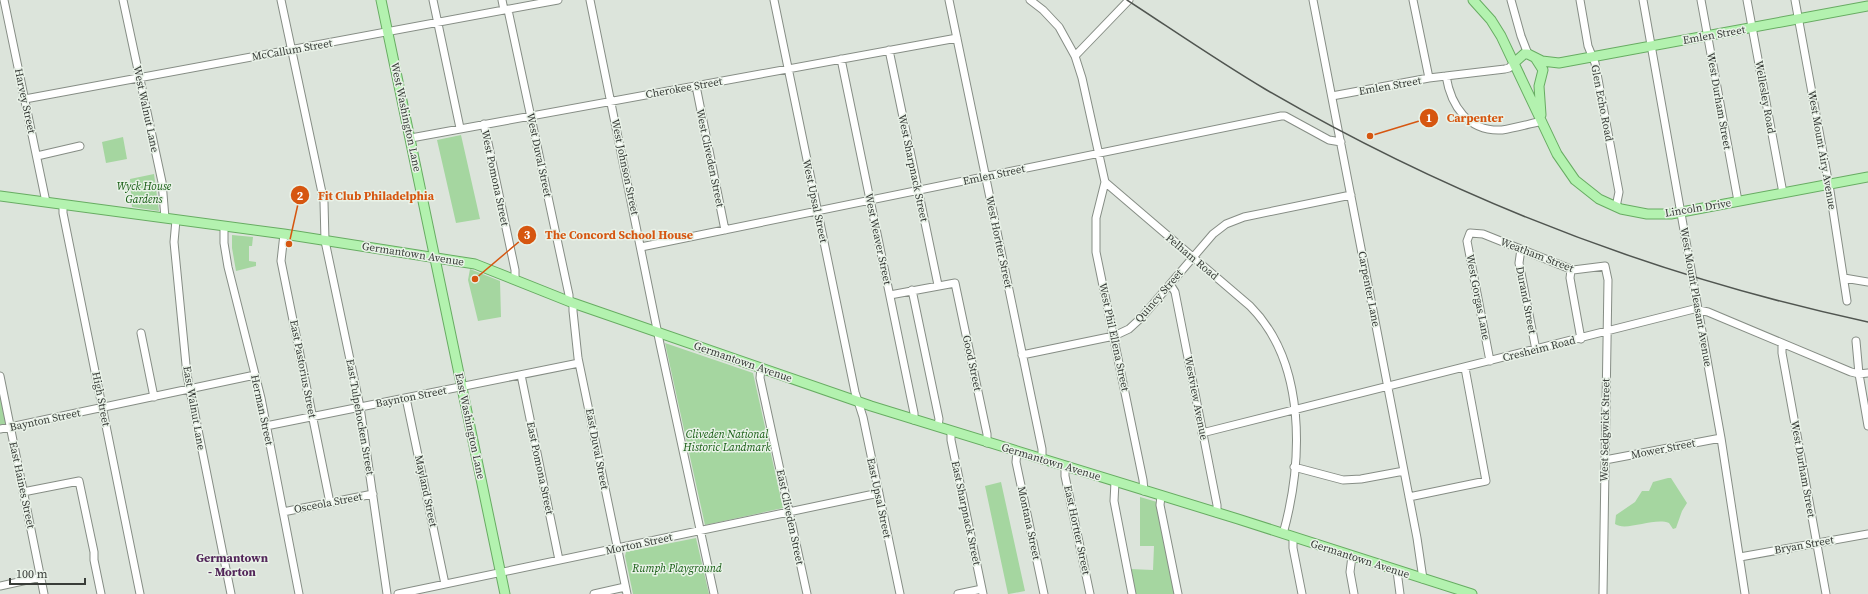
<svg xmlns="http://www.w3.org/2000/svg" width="1868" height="594" font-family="'Source Serif 4',serif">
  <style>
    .green { fill: #a5d6a0 }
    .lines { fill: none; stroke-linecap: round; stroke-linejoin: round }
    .minor-casing { stroke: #868d85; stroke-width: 9 }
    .major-casing { stroke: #67ac62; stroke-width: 11 }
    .minor { stroke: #fff; stroke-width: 7 }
    .major { stroke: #b3f2af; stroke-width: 9 }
    .rail { stroke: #505550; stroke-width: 1.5 }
    .labels { text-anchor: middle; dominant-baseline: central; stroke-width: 3; stroke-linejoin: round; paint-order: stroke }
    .street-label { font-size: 11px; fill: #383c38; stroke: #e9f2e8 }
    .park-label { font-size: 11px; font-style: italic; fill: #125a0f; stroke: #e9f2e8 }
    .neighbourhood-label { font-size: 12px; font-weight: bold; fill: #522559; stroke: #e9f2e8 }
    .leader { fill: none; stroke: #d65610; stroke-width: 1.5 }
    .callout-dot { fill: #d65610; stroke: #e9f2e8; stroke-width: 1.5 }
    .mark-label { font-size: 12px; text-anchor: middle; font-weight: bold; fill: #fff }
    .callout-label { font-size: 12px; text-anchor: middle; font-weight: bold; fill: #d65610; stroke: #e9f2e8; stroke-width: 3; stroke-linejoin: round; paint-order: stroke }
  </style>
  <rect width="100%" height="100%" fill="#dce4db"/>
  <path class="green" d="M 461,135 L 480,219 L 456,223 L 437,140 Z
    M 123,137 L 127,159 L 106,163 L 102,142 Z
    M 154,174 L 159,211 L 132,207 L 130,179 Z
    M 232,235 L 253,237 L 252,246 L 249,246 L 249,261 L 256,262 L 256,266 L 236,271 L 232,248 Z
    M 470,269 L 500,281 L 501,317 L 478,321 L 468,280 Z
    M 665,343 L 753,373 L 783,508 L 705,525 Z
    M 0,390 L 6,424 L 0,426 Z
    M 1668,478 L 1671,478 L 1687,503 L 1682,511 L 1676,528 L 1673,529 L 1669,523 C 1654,517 1626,532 1615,524 L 1616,515 L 1635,502 L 1642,491 L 1649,491 L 1653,482 Z
    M 1001,482 L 1025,591 L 1009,594 L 1008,594 L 985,486 Z
    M 1140,497 L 1157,502 L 1175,594 L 1135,594 L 1130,569 L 1153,570 L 1154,546 L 1140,546 Z
    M 696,538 L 709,594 L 633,594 L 625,556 L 626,552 Z"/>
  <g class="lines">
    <defs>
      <path id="minor" d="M 4,0 L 46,202
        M 123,0 L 162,182 L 165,218
        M 281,0 L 324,202 L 325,241 L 360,407 L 387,594
        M 433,0 L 460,128
        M 502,0 L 504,10
        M 590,0 L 660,344 L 714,594
        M 774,0 L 855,392 L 863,417 L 900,594
        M 949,0 L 1042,449 L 1042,460
        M 1030,0 L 1043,10 L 1059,27 L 1075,56 L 1082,78 L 1105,182 L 1250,306 C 1307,363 1303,462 1283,534
        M 1313,0 L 1417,538 L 1423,579
        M 1413,0 L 1429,78
        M 1511,0 L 1521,36 L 1528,54
        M 1580,0 L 1588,46 L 1595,63 L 1619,192 L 1616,207
        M 1643,0 L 1721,438 L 1745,594
        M 1701,0 L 1738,201
        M 1747,0 L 1783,193
        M 1795,0 L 1830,191 L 1847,301
        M 508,10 L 569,295 L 569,301
        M 889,50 L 938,285
        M 1075,56 L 1129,0
        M 841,59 L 914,413 L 914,420
        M 1446,76 C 1451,106 1468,132 1502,130 C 1515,128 1529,124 1542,121
        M 696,86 L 725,230
        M 1332,96 L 1429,78 L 1505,69 L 1509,68 L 1514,63
        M 25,99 L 558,0
        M 484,124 L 515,270 L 515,280
        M 411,138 L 957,38
        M 37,156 L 80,146
        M 1105,182 L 1096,218 L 1096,252 L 1143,480 L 1144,491
        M 63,205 L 63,213 L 140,594
        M 176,220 L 174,242 L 187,375 L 231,594
        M 224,226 L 224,243 L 228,267 L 261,398 L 299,594
        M 284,234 L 281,261 L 330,503
        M 641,247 L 1281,116 L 1285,116 L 1329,140 L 1341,142
        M 1521,249 L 1519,263 L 1536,350
        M 1571,270 L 1570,278 L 1581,339
        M 1844,278 L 1868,282
        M 1170,284 L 1175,292 L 1217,505 L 1217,513
        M 912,290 L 939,419 L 938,427
        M 890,295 L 955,283 L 987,434 L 987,443
        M 573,303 L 573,311 L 578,358 L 627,594
        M 141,333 L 154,397
        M 1856,341 L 1859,374 L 1868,426
        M 1782,343 L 1782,353 L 1826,594
        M 1022,355 L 1114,336 L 1129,329 L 1142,317 L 1213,234 L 1226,224 L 1244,217 L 1351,195
        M 1490,361 L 1467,241 L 1470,233 L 1483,234 L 1573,270 L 1605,266 L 1608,280 L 1603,594
        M 761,368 L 760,378 L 807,594
        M 521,375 L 559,560
        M 0,376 L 44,594
        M 406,398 L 445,584
        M 266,426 L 579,363
        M 0,429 L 255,375
        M 951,432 L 951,440 L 983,594
        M 1202,433 L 1694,309 L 1708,312 L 1851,372 L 1859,374 L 1868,373
        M 1017,452 L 1016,462 L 1044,594
        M 1605,460 L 1721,438
        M 1065,467 L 1065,476 L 1090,594
        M 1294,467 L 1343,480 L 1361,479 L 1404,471
        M 1115,482 L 1114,501 L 1132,594
        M 23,492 L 79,481 L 94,552 L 94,560 L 101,594
        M 1161,496 L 1160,505 L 1178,594
        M 1409,497 L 1486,481 L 1465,368
        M 283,512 L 373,494
        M 1293,537 L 1293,548 L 1302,594
        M 1352,556 L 1350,572 L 1354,594
        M 1740,557 L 1868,534
        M 1397,571 L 1400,594
        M 0,586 L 41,577
        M 398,594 L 879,493
        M 594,594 L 625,587
        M 958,594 L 982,589"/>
      <path id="major" d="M 381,0 L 505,594
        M 1473,0 L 1491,20 L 1501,36 L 1557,154 L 1575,180 L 1599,199 L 1621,209 L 1647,214 L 1671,214 L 1868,177
        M 1536,59 L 1543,70 L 1539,86 L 1541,115
        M 1514,63 L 1524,54 L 1528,54 L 1542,61 L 1559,63 L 1868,6
        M 0,196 L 284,234 L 475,264 L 573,303 L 871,406 L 1238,519 L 1472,594"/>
    </defs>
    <use href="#minor" class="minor-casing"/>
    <use href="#major" class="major-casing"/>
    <use href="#minor" class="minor"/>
    <use href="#major" class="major"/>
    <path class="rail" d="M 1127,0 C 1173,30 1218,61 1265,89 C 1454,199 1654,276 1868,322"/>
  </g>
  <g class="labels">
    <g class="street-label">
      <text transform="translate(1714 35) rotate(-10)">Emlen Street</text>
      <text transform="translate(292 50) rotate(-10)">McCallum Street</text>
      <text transform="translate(1390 86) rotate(-10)">Emlen Street</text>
      <text transform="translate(684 88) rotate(-10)">Cherokee Street</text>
      <text transform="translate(1765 97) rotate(80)">Wellesley Road</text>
      <text transform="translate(25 101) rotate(78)">Harvey Street</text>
      <text transform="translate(1719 101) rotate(80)">West Durham Street</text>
      <text transform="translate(1602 103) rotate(79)">Glen Echo Road</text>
      <text transform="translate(146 109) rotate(78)">West Walnut Lane</text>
      <text transform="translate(406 117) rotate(78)">West Washington Lane</text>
      <text transform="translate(1822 150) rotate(80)">West Mount Airy Avenue</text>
      <text transform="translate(539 155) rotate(78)">West Duval Street</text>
      <text transform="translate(710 158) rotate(78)">West Cliveden Street</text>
      <text transform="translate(625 167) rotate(78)">West Johnson Street</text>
      <text transform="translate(913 168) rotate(78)">West Sharpnack Street</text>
      <text transform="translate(994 175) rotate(-12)">Emlen Street</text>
      <text transform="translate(495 178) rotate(78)">West Pomona Street</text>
      <text transform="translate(815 201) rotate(78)">West Upsal Street</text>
      <text transform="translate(1698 208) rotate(-9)">Lincoln Drive</text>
      <text transform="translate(878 239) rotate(78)">West Weaver Street</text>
      <text transform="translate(999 242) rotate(78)">West Hortter Street</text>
      <text transform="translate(413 254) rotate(9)">Germantown Avenue</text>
      <text transform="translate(1537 255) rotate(21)">Weatham Street</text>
      <text transform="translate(1192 257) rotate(40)">Pelham Road</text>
      <text transform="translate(1369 289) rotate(79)">Carpenter Lane</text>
      <text transform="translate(1159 296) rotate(-49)">Quincy Street</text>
      <text transform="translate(1478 297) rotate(79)">West Gorgas Lane</text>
      <text transform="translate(1696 297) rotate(80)">West Mount Pleasant Avenue</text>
      <text transform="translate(1526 300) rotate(79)">Durand Street</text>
      <text transform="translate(1114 337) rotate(78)">West Phil Ellena Street</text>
      <text transform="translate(1539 349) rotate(-14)">Cresheim Road</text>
      <text transform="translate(743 362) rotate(19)">Germantown Avenue</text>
      <text transform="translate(972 363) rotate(78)">Good Street</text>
      <text transform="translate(303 369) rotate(79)">East Pastorius Street</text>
      <text transform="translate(411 397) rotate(-11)">Baynton Street</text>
      <text transform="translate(1196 398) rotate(79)">Westview Avenue</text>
      <text transform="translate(101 399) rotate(79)">High Street</text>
      <text transform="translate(194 408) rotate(80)">East Walnut Lane</text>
      <text transform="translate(262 410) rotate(78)">Herman Street</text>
      <text transform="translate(360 417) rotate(80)">East Tulpehocken Street</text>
      <text transform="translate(45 420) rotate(-12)">Baynton Street</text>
      <text transform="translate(470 426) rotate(78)">East Washington Lane</text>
      <text transform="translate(1605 430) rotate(-89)">West Sedgwick Street</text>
      <text transform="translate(597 449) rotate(79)">East Duval Street</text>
      <text transform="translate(1663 449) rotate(-11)">Mower Street</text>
      <text transform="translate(1051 462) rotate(17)">Germantown Avenue</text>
      <text transform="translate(540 468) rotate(78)">East Pomona Street</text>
      <text transform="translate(1803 469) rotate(80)">West Durham Street</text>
      <text transform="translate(22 485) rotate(78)">East Haines Street</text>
      <text transform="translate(426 491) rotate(78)">Mayland Street</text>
      <text transform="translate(879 498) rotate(78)">East Upsal Street</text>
      <text transform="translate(328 503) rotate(-11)">Osceola Street</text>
      <text transform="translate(966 513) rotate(78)">East Sharpnack Street</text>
      <text transform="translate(790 517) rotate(78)">East Cliveden Street</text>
      <text transform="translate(1029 523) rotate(78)">Montana Street</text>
      <text transform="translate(1077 530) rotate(78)">East Hortter Street</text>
      <text transform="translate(639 544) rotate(-12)">Morton Street</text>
      <text transform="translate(1804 545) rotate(-10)">Bryan Street</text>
      <text transform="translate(1360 559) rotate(18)">Germantown Avenue</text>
    </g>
    <g class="park-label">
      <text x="144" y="186">Wyck House<tspan x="144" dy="13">Gardens</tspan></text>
      <text x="727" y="434">Cliveden National<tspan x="727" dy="13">Historic Landmark</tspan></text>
      <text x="677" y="568">Rumph Playground</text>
    </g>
    <g class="neighbourhood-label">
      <text x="232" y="558">Germantown<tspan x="232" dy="14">- Morton</tspan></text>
    </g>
  </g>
  <path class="leader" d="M1370 136L1429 118M289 244L300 195M475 279L527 235"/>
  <g class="callout-dot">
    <circle cx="1370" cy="136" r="4"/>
    <circle cx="289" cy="244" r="4"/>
    <circle cx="475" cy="279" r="4"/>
    <circle cx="1429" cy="118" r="10"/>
    <circle cx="300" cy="195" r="10"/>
    <circle cx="527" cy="235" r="10"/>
  </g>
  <g class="mark-label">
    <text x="1429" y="122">1</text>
    <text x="300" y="200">2</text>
    <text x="527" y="239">3</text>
  </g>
  <g class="callout-label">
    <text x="1475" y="122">Carpenter</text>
    <text x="376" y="200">Fit Club Philadelphia</text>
    <text x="619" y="239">The Concord School House</text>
  </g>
  <path d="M10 578v6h75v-6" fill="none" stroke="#383c38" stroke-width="2"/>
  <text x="16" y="578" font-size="12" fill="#383c38" stroke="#e9f2e8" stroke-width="3" paint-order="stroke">100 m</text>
</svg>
